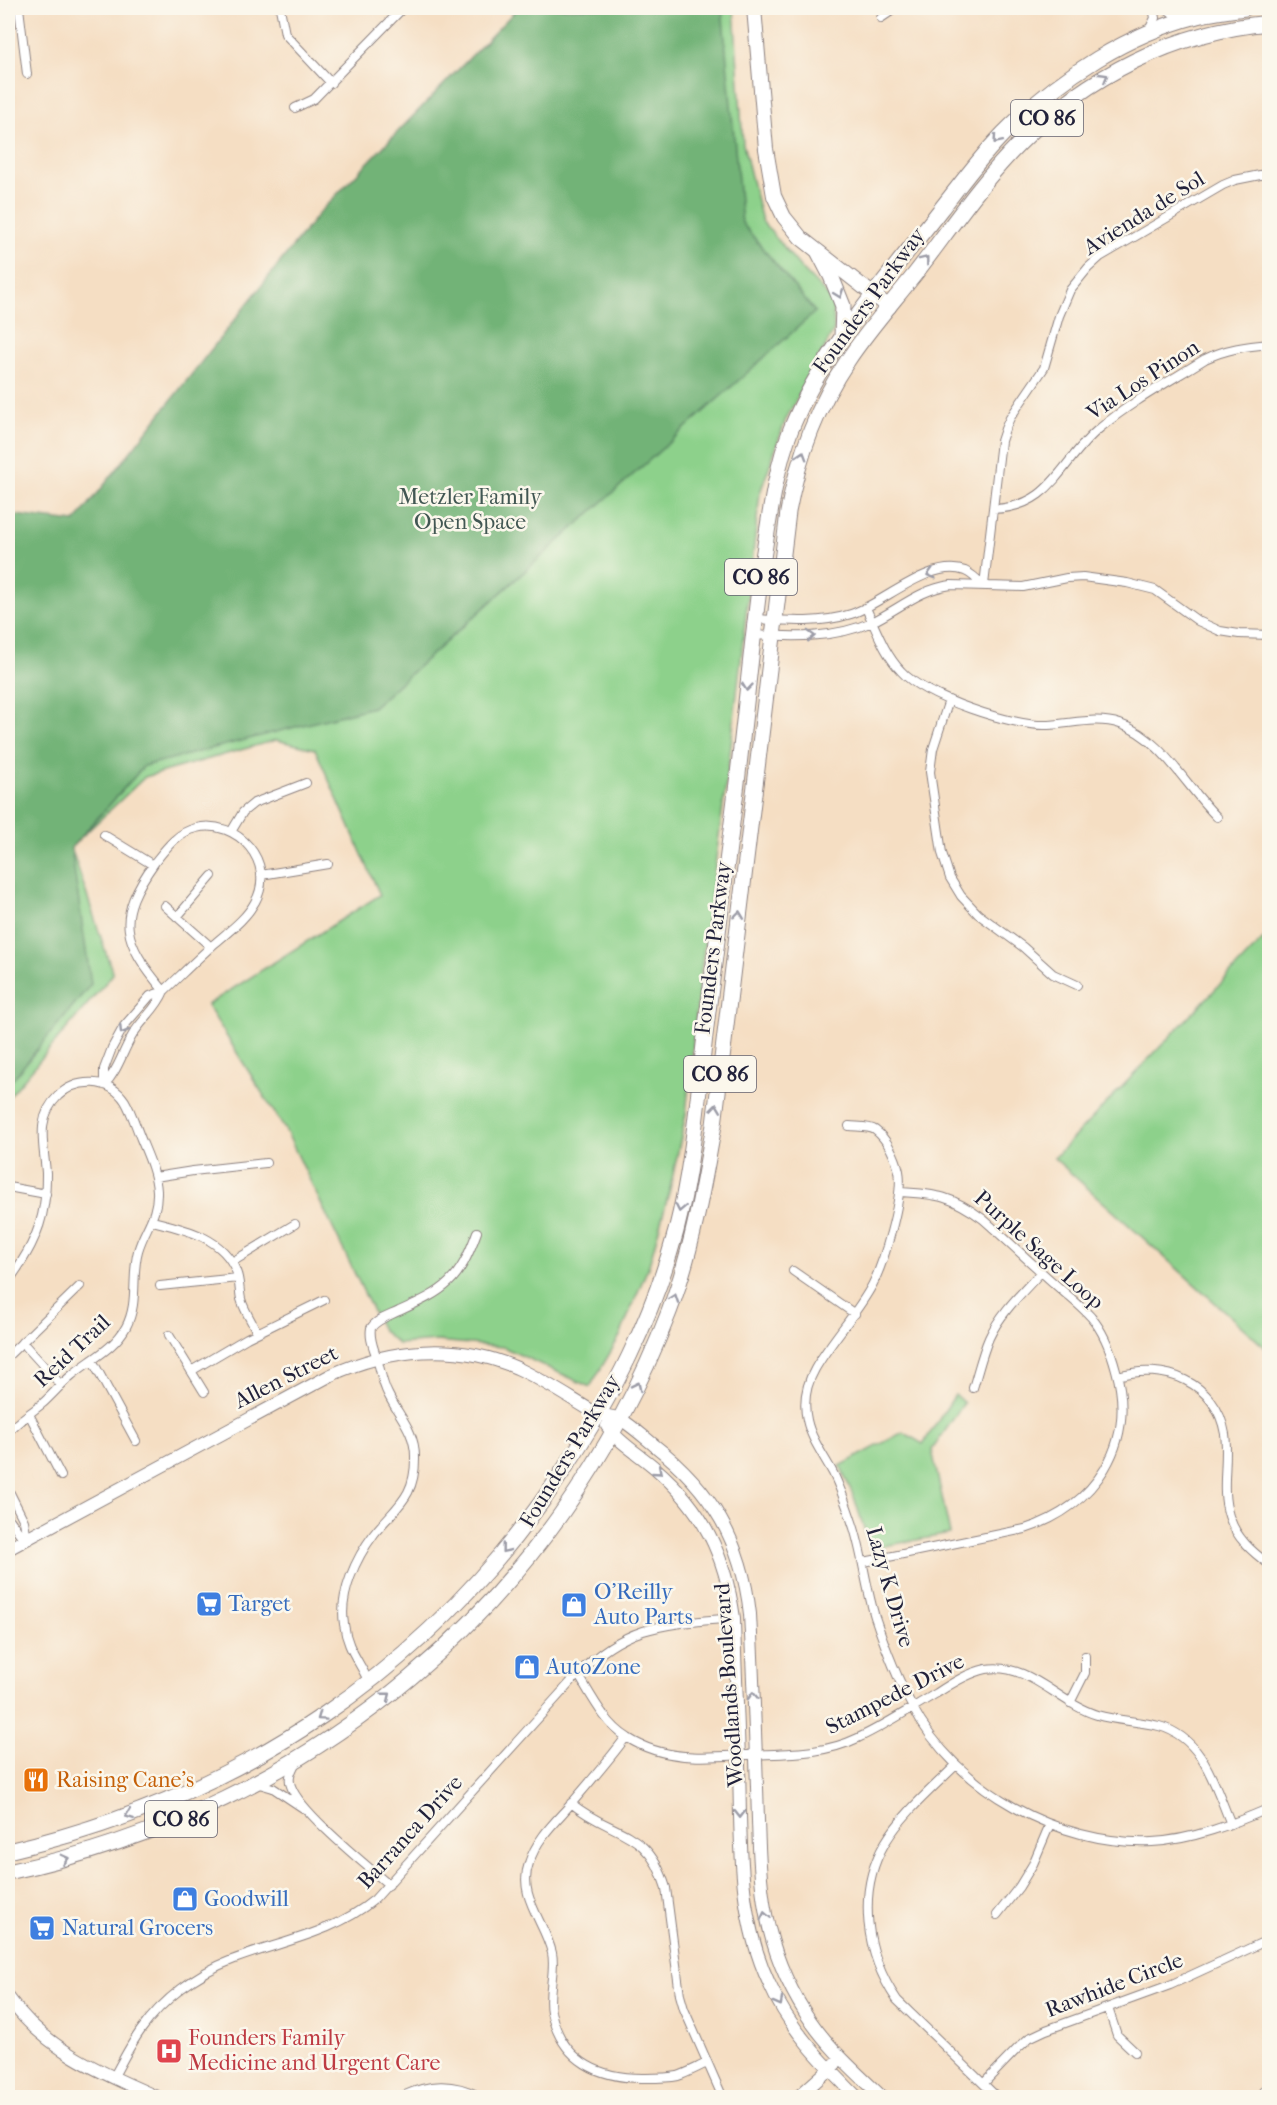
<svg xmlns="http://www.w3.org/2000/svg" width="1277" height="2105" font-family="'IM FELL French Canon',serif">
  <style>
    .green { fill: #8dd18b; stroke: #587a63; stroke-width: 1.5 }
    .forest { fill: #72b377; stroke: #4a6a59; stroke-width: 1.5 }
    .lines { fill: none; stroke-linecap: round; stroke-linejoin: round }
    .street-casing { stroke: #8c807f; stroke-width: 10 }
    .secondary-casing { stroke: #8c807f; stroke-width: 14 }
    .primary-casing { stroke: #8c807f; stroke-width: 16 }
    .highway-casing { stroke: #8c807f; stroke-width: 17 }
    .street { stroke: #fff; stroke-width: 8 }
    .secondary { stroke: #fff; stroke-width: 12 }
    .primary { stroke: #fff; stroke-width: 14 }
    .highway { stroke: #fff; stroke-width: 15 }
    .oneway { stroke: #9c9ca7 }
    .labels { text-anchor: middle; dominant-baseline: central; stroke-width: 5; stroke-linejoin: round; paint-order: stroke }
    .shield { fill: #fbf7ec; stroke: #636270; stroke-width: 1.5 }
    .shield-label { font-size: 21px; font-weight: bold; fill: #22223b }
    .street-label { font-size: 22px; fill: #22223b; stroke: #fbf7ec }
    .park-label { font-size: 22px; fill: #425753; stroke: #fbf7ec }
    .shop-label { font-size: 22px; fill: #366cbe; stroke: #fbf7ec; text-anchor: start }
    .food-label { font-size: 22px; fill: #c56008; stroke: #fbf7ec; text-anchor: start }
    .health-label { font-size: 22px; fill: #be3a42; stroke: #fbf7ec; text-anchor: start }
  </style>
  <rect width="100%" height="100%" fill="#fbf7ec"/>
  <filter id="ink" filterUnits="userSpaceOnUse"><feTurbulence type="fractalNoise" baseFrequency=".0167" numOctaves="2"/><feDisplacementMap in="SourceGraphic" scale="12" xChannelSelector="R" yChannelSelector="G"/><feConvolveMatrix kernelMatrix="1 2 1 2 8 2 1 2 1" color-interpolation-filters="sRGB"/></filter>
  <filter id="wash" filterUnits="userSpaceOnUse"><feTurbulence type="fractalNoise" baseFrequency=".008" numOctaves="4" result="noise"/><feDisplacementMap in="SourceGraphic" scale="24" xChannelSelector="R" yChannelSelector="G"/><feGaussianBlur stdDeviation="1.35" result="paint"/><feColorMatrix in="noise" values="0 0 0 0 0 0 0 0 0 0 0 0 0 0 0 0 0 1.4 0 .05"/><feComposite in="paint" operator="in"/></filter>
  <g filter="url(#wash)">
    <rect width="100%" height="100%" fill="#f5dec3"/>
    <path class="green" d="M 539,8 L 734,8 L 743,144 L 762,221 L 801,268 L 833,301 L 834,330 L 786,419 L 760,493 L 730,754 L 700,978 L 686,1114 L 670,1189 L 649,1265 L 620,1336 L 590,1387 L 503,1347 L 437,1341 L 398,1344 L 382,1330 L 286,1131 L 207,1005 L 380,895 L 315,749 L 276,740 L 145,777 L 71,847 L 113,974 L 8,1098 L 8,596 Z
      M 1269,933 L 1269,1351 L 1054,1158 Z
      M 955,1395 L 964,1403 L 932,1450 L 950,1534 L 873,1548 L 869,1544 L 854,1497 L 840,1466 L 903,1432 L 923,1444 Z"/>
    <path class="forest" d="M 518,8 L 722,8 L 742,223 L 815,312 L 373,707 L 144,766 L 71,848 L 91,984 L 8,1085 L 8,514 L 75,522 L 319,213 Z"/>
  </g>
  <g filter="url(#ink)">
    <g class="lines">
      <defs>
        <path id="street" d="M 19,8 L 27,74
          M 280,8 L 285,34 L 331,83
          M 1166,8 L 1175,15 L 1185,20
          M 881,18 L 896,8
          M 1148,32 L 1155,18 L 1153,8
          M 295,108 L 314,99 L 403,8
          M 993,509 C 1054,507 1060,460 1100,428 C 1131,402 1170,381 1205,359 C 1226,349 1246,346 1270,344
          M 984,585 L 1001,441 L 1005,429 L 1010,418 L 1044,368 L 1059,316 L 1070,290 L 1088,268 L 1100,257 L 1223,185 L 1235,180 L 1270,173
          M 866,608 C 876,629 884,653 901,671 C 924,697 1013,727 1048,725 C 1072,724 1096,716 1120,724 C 1161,737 1187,788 1217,817
          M 755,619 C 786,621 820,624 851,614 C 883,604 930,558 965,571 C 972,574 978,580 983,585
          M 753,635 C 793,637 834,639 872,622 C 899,609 920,589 951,585 L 1023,587 L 1067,578 L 1083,577 L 1127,583 L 1155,590 L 1198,621 L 1220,631 L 1239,634 L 1270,635
          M 949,700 L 933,749 L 930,772 L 942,853 L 950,878 L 961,896 L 978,914 L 1023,947 L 1053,974 L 1077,985
          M 231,832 L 243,812 L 254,803 L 306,783
          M 104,835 L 153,865
          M 261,875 L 328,864
          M 165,906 L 211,947
          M 177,917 L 212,876
          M 104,1085 C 118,1071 122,1053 132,1036 C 141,1020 157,1009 164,991 C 181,975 197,959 214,944 C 229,931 246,919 255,902 C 277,863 237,818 196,828 C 178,832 166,848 155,862 C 115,918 122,941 164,991
          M 104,1085 L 104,1069 L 112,1048 L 124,1026 L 150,996 L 164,991
          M 849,1126 C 857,1127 869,1126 875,1130 C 887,1139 896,1157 899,1171 C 904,1196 883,1267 870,1289 C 854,1317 831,1341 815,1369 C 806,1385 803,1402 807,1420 C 811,1439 824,1456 833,1473 C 842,1491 848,1510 854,1528 C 863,1557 866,1588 875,1617 C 885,1647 897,1678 912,1706 C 955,1789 1059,1846 1152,1842 C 1192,1840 1233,1824 1270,1808
          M 155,1177 L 193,1171 L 266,1163
          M 8,1187 L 46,1194
          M 152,1221 C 184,1229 223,1237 236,1271 C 240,1280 239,1290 241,1299 C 244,1310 252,1322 257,1332
          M 232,1262 L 295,1224
          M 793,1271 L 855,1314
          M 8,1282 C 25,1258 40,1234 44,1205 C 46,1194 46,1184 46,1173 C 44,1145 35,1118 58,1096 C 77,1077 110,1078 125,1101 C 132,1113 136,1127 141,1139 C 148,1156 156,1173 157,1191 C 158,1217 144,1229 138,1251 C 131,1276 139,1303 126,1327 C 114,1349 91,1359 72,1375 C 62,1383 53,1394 43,1403 C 31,1413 18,1421 8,1432
          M 160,1286 L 238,1278
          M 169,1335 L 204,1392
          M 22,1342 L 61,1385
          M 8,1356 L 80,1286
          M 92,1360 L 136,1441
          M 191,1371 L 247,1338 L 324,1300
          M 1118,1376 C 1164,1362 1216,1382 1225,1434 C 1229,1462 1220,1488 1229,1516 C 1236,1538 1252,1552 1270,1565
          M 973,1388 C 978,1372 982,1354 989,1338 C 1001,1312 1022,1293 1041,1272
          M 29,1414 L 61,1476
          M 8,1489 L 24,1521 L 27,1539
          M 8,1517 L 20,1534 L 27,1539
          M 864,1562 L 1025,1529 C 1095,1506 1137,1445 1116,1370 C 1111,1351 1104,1332 1091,1317 C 1081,1306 1068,1296 1057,1286 C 1032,1264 1008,1241 983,1219 C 952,1196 937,1194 900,1192
          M 578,1674 C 592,1697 605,1724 628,1738 C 645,1749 664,1754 684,1756 C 704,1758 727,1756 747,1755 C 785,1753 823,1755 858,1738 C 886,1725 911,1708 937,1693 C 952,1683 968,1673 986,1669 C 1029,1662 1058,1703 1097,1715 C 1117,1721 1139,1721 1159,1726 C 1204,1738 1215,1787 1231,1824
          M 369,1683 C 360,1661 347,1650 344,1624 C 339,1594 356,1558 374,1534 C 396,1506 416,1498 415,1456 C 415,1431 398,1415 388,1394 C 382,1383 381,1371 377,1359 C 374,1348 369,1339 371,1328 C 377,1319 389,1316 399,1311 C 446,1290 459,1282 477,1232
          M 1070,1703 L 1085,1673 L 1085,1656
          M 626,1737 C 609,1760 590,1782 571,1804 C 555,1822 537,1838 529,1863 C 517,1896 545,1922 552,1953 C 556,1972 547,1992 551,2012 C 562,2061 599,2079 646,2078 C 656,2078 668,2078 678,2076 C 687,2073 698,2067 707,2063
          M 297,1760 C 293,1768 287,1777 291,1786 C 299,1811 366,1865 389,1885
          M 956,1765 C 932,1789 903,1813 885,1843 C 856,1892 866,1955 897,2000 L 998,2098
          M 256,1783 L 273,1788 L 303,1808
          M 571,1803 C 612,1837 648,1827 666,1888 L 680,1995 L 684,2009 L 723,2098
          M 997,1915 L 1019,1887 L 1033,1864 L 1050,1824
          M 1108,2008 L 1117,2035 L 1135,2052
          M 113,2078 C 122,2062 130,2045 141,2030 C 162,2000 197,1973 232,1960 C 281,1941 333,1934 375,1899 L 578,1674 C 627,1623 668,1624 734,1618
          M 984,2083 L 1017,2049 L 1029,2038 L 1046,2030 L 1170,1985 L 1270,1939
          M 1259,2098 L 1270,2084"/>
        <path id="secondary" d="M 607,1426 C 619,1443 639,1454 655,1468 C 704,1510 725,1555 734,1618 C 735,1667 738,1715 739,1764 C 741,1838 737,1915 769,1983 C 789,2029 823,2063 858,2098
          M 8,1549 L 331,1375 C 390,1348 457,1342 517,1368 C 543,1380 567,1396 592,1411 C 601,1417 613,1415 622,1420 C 633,1427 644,1437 654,1445 C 712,1490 742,1542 750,1614 C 753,1672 755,1729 757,1787 C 760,1874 757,1937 806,2014 C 826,2046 856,2072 883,2098
          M 8,1997 C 45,2050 102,2073 159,2098
          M 403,2098 C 429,2086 452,2084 478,2098
          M 797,2098 L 835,2064"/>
        <path id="primary" d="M 754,8 L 766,149 L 774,196 L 784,217 L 801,238 L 889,307"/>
        <path id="highway" d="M 819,253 L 831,276 L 843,306 L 842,337
          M 8,1851 C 240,1797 431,1670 563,1471 C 613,1395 652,1320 676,1231 C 693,1165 698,1095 706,1027 C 715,951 726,875 735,799 C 745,719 752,638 763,558 C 770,515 775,470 791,429 C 825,346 887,279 941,209 C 963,181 985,151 1011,126 C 1062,76 1128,34 1197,16 C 1213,12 1229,10 1245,8
          M 8,1872 C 312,1808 557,1604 669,1312 C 692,1252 703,1188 714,1125 L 788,512 C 798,458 817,406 848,360 C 868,330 892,303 915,274 C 949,230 981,182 1020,143 C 1087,76 1175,31 1270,23"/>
      </defs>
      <use href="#street" class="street-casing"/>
      <use href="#secondary" class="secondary-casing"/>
      <use href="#primary" class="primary-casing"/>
      <use href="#highway" class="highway-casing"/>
      <use href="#street" class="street"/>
      <use href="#secondary" class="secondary"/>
      <use href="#primary" class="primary"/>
      <use href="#highway" class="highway"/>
    </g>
    <defs><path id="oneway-chevron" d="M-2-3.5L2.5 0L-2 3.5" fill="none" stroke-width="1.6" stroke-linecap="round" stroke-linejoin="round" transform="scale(1.5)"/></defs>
    <g class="oneway">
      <use href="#oneway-chevron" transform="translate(1104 77) rotate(-31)"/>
      <use href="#oneway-chevron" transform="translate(997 140) rotate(131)"/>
      <use href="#oneway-chevron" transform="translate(925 260) rotate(-52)"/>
      <use href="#oneway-chevron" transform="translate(839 294) rotate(69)"/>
      <use href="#oneway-chevron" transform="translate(802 455) rotate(-73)"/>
      <use href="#oneway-chevron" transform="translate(931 574) rotate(164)"/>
      <use href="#oneway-chevron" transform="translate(811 636) rotate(-2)"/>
      <use href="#oneway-chevron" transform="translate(747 687) rotate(96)"/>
      <use href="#oneway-chevron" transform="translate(739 915) rotate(-83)"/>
      <use href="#oneway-chevron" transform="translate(123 1030) rotate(122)"/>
      <use href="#oneway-chevron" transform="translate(716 1108) rotate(-83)"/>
      <use href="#oneway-chevron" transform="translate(680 1208) rotate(101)"/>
      <use href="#oneway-chevron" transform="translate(674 1298) rotate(-71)"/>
      <use href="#oneway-chevron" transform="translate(637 1386) rotate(-64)"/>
      <use href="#oneway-chevron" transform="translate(658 1471) rotate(41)"/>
      <use href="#oneway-chevron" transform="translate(505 1549) rotate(129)"/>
      <use href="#oneway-chevron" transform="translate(387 1696) rotate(-39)"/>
      <use href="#oneway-chevron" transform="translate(753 1696) rotate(-92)"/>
      <use href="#oneway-chevron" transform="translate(321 1717) rotate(145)"/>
      <use href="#oneway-chevron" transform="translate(740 1814) rotate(89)"/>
      <use href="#oneway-chevron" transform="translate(129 1815) rotate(159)"/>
      <use href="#oneway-chevron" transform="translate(65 1859) rotate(-14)"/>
      <use href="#oneway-chevron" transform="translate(765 1916) rotate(-102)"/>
      <use href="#oneway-chevron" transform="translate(779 2002) rotate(61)"/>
    </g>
  </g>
  <defs>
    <symbol id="supermarket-square" viewBox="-11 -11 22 22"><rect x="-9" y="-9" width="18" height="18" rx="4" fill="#3f7fe0" stroke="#fbf7ec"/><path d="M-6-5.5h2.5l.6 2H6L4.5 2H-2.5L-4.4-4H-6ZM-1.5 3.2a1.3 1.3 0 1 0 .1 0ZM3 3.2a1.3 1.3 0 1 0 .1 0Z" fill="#fff"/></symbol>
    <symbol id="shop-square" viewBox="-11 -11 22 22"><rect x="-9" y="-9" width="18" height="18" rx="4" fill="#3f7fe0" stroke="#fbf7ec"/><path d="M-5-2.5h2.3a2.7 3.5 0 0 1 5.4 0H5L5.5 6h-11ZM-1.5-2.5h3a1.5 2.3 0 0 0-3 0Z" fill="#fff"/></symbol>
    <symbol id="restaurant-square" viewBox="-11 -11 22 22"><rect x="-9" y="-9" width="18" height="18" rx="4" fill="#e8710a" stroke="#fbf7ec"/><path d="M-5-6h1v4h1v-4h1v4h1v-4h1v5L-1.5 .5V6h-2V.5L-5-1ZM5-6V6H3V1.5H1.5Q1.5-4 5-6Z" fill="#fff"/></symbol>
    <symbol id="hospital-square" viewBox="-11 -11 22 22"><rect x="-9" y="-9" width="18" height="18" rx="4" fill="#e0444e" stroke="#fbf7ec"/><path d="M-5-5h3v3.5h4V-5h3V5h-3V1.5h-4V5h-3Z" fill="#fff"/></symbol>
  </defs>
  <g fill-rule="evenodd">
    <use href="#supermarket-square" x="194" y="1589" width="30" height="30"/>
    <use href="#shop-square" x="559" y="1590" width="30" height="30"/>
    <use href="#shop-square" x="512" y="1652" width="30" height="30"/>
    <use href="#restaurant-square" x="21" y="1765" width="30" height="30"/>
    <use href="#shop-square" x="170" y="1884" width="30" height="30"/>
    <use href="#supermarket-square" x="27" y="1913" width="30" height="30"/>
    <use href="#hospital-square" x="154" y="2036" width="30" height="30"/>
  </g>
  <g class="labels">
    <g class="shield">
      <rect x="1011" y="100" width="72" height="36" rx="4.5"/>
      <rect x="725" y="559" width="72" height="36" rx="4.5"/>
      <rect x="684" y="1056" width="72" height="36" rx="4.5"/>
      <rect x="145" y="1801" width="72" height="36" rx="4.5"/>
    </g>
    <g class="shield-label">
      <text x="1047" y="118">CO 86</text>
      <text x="761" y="577">CO 86</text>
      <text x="720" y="1074">CO 86</text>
      <text x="181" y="1819">CO 86</text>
    </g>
    <g class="street-label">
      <text transform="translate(1144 213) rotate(-32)">Avienda de Sol</text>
      <text transform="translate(869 301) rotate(-54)">Founders Parkway</text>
      <text transform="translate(1143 380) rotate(-33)">Via Los Pinon</text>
      <text transform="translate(713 948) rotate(-83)">Founders Parkway</text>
      <text transform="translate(1039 1250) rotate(42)">Purple Sage Loop</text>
      <text transform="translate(72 1351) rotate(-43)">Reid Trail</text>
      <text transform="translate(286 1377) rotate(-27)">Allen Street</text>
      <text transform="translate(570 1451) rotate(-59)">Founders Parkway</text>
      <text transform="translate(890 1587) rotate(74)">Lazy K Drive</text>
      <text transform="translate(729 1685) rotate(-94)">Woodlands Boulevard</text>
      <text transform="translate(895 1694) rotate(-27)">Stampede Drive</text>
      <text transform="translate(410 1832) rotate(-48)">Barranca Drive</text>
      <text transform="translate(1114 1985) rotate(-21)">Rawhide Circle</text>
    </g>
    <g class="park-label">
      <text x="470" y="497">Metzler Family<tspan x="470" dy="25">Open Space</tspan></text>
    </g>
    <g class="shop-label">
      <text x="594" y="1592">O'Reilly<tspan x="594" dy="25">Auto Parts</tspan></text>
      <text x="228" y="1604">Target</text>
      <text x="546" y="1667">AutoZone</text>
      <text x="204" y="1899">Goodwill</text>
      <text x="62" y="1928">Natural Grocers</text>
    </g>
    <g class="food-label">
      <text x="56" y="1780">Raising Cane's</text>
    </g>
    <g class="health-label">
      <text x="188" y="2038">Founders Family<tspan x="188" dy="25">Medicine and Urgent Care</tspan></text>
    </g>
  </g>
  <rect width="1277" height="2105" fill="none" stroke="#fbf7ec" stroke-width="30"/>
</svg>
